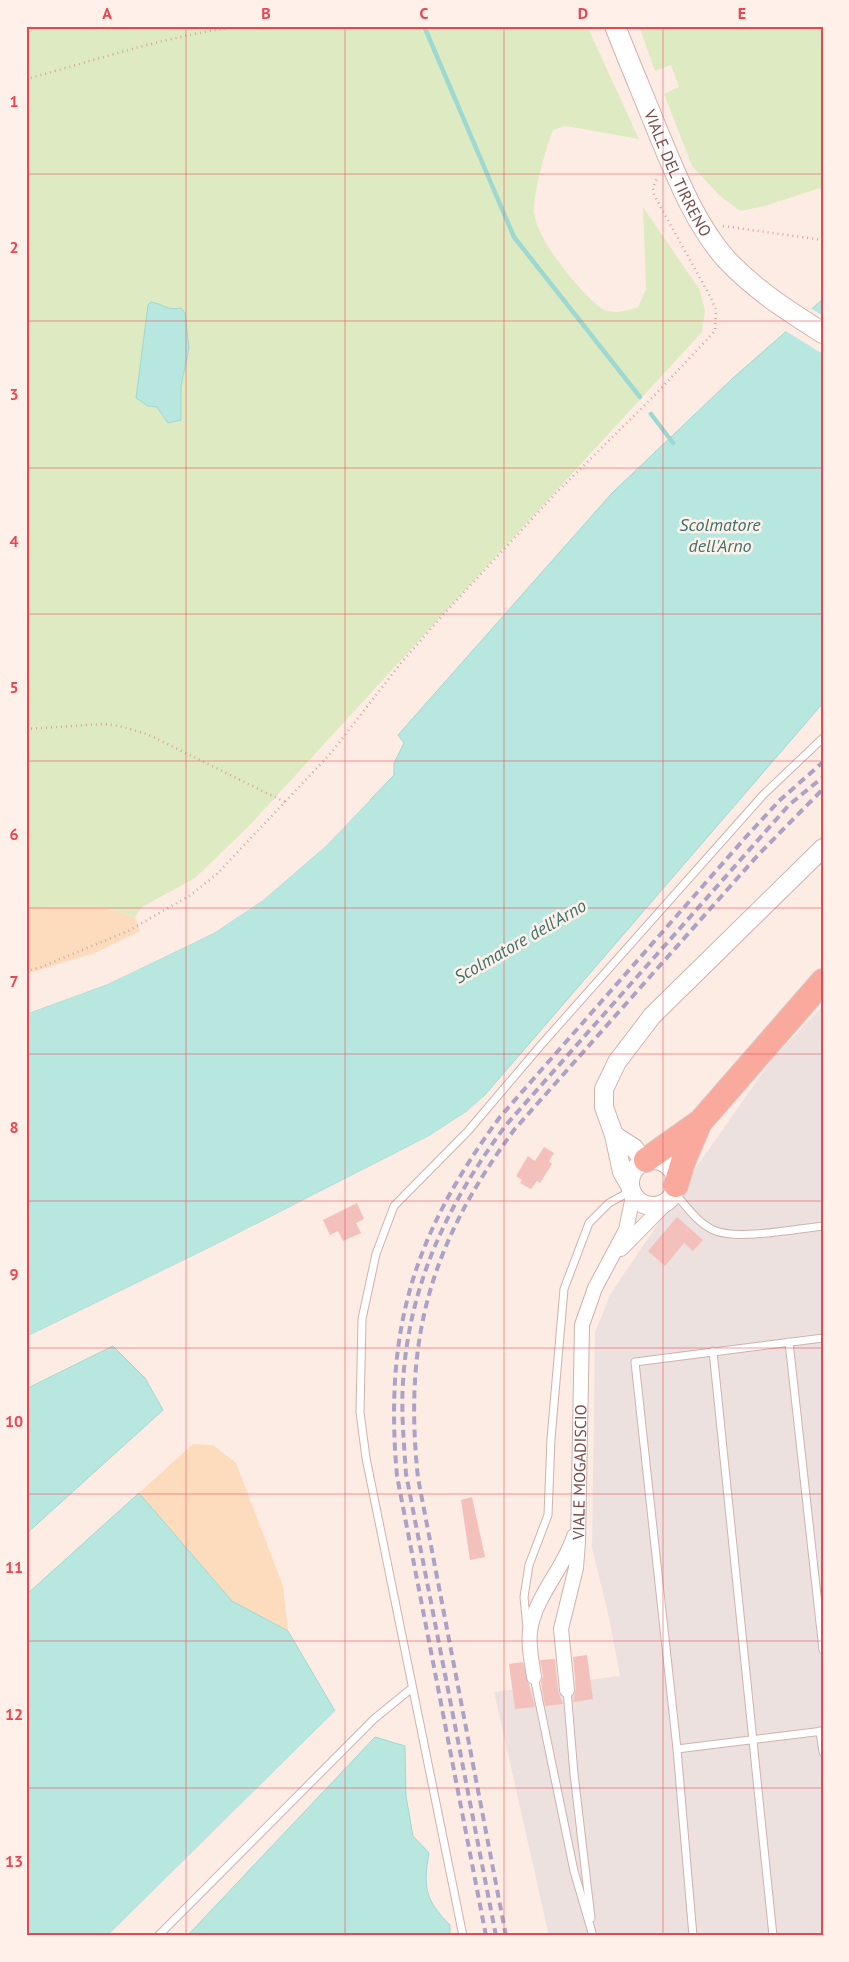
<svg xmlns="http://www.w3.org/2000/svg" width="849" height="1962" font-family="'PT Sans',sans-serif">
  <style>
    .industrial { fill: #ece1de }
    .green { fill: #deebc2 }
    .sand { fill: #fddcbe }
    .water { fill: #b8e7e0; stroke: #9ed9d1 }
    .pier { fill: #fdece4 }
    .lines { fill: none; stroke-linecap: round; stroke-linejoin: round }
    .stream { stroke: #9ed9d1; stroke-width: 4.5 }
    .building { fill: #f3c0bb }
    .service-casing { stroke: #d0b2ad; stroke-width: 9 }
    .minor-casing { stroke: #d0b2ad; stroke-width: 16 }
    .tertiary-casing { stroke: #d0b2ad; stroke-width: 20 }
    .secondary-casing { stroke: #d4b0aa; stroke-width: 22 }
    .trunk-casing { stroke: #d6c9c8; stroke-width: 26 }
    .path { stroke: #d8a39e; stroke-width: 2.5; stroke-dasharray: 1 4; stroke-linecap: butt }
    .service { stroke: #fff; stroke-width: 7 }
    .minor { stroke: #fff; stroke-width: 14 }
    .tertiary { stroke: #fff; stroke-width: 18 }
    .secondary { stroke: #fff; stroke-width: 20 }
    .trunk { stroke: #faaa9c; stroke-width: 24 }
    .rail { stroke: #aba2c6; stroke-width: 4; stroke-dasharray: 8 5; stroke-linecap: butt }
    .grid { fill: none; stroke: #e94652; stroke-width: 1; stroke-opacity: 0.55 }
    .labels { text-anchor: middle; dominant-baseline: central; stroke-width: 5; stroke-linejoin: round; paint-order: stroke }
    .street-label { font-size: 16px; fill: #764c49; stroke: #fff1ea }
    .water-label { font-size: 18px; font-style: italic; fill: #39746d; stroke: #fff1ea }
    .neatline { fill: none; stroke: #e94652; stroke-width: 2 }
    .grid-label { font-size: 16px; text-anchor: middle; font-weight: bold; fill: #e94652 }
  </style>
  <rect width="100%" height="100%" fill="#fdece4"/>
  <path class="industrial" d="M 823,1006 L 823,1936 L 549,1936 L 494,1692 L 620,1676 L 609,1618 L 592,1548 L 595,1332 L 611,1293 L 695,1169 L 773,1058 Z"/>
  <path class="green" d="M 26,26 L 587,26 L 639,139 L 566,126 L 553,130 C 546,146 533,196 534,212 C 536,239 580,292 601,308 C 611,315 627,311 638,307 L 646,289 L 643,207 L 700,290 L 705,311 L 702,332 L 248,827 L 195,878 L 142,907 L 135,917 L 103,907 L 26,909 Z
    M 639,26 L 823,26 L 823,195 L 820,188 L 765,206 L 740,211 L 720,196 L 692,166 L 664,94 L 679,87 L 671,65 L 655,71 Z"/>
  <path class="sand" d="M 52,907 L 103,907 L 135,917 L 140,931 L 95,953 L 26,974 L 26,909 Z
    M 193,1444 L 213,1445 L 236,1463 L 283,1586 L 288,1631 L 232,1601 L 139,1493 Z"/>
  <path class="water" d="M 823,299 L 823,703 L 522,1052 L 483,1097 L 466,1112 L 429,1136 L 215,1245 L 26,1337 L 26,1014 L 108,984 L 214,933 L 262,901 L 326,846 L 394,775 L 394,763 L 404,743 L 398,735 L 612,493 L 733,378 Z
    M 151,302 C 164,304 166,311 181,308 L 185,313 L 189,348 L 181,386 L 181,420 L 168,423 L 157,407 L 148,406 L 136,398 L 148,305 Z
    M 113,1346 L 145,1378 L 163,1410 L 26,1534 L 26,1389 Z
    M 139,1493 L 232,1601 L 288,1631 L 335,1711 L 107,1936 L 26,1936 L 26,1595 Z
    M 375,1737 L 405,1746 L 406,1796 L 413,1836 L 429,1853 C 423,1887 425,1900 450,1925 L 450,1936 L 187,1936 Z"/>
  <path class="pier" d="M 810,308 L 823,316 L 823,354 L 784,330 Z
    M 368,799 L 370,800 L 326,846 L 262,901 L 214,933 L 108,984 L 26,1014 L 26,1012 L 107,982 L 213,931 L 261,899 L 324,844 Z
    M 483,1097 L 484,1099 L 468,1114 L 430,1138 L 216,1247 L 26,1340 L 26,1337 L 215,1245 L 429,1136 L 466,1112 Z
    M 336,1710 L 336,1713 L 110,1936 L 107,1936 Z"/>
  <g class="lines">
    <path class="stream" d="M 424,26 L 514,237 L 640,397
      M 651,414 L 673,443"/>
  </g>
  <path class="building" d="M 544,1147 L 554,1153 L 549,1161 L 552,1164 L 540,1183 L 537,1181 L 531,1189 L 520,1183 L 522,1180 L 516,1176 L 528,1156 L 535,1161 Z
    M 357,1203 L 364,1219 L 356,1223 L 361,1233 L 343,1241 L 338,1231 L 330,1235 L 323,1220 Z
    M 677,1217 L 703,1240 L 693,1251 L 684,1243 L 665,1266 L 648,1251 Z
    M 472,1497 L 485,1557 L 470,1560 L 461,1500 Z
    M 587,1655 L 593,1699 L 573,1702 L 576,1689 L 573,1657 Z
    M 555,1659 L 558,1691 L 563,1704 L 545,1706 L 541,1682 L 543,1676 L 540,1660 Z
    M 523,1662 L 535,1707 L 515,1709 L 509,1664 Z"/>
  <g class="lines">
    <defs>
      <path id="service" d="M 674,1192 C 686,1206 699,1225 716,1231 C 739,1240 796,1229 823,1226
        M 789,1342 L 823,1650
        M 713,1351 L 773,1936
        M 527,1628 L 524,1597 L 529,1565 L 548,1515 L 551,1439 L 564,1289 L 589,1223 L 609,1203 L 631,1191
        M 534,1677 L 574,1871 L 593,1936
        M 567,1690 L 574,1774 L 591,1918
        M 820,1731 L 823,1752
        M 677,1749 L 823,1731
        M 158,1936 L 374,1719 L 412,1688
        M 463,1936 L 366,1458 L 360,1412 L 362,1319 L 376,1254 L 394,1206 L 468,1131 L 541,1045 L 763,795 L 823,738
        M 693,1936 L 677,1749 L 635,1362 L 823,1338"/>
      <g id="minor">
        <path d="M 621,1249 L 671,1198"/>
        <path d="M 534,1677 C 532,1662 528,1647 530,1631 C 535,1596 564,1569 574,1536"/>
        <path id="s1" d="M 567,1690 L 561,1629 L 576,1568 L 578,1542 L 582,1325 L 595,1288 L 626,1230 L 633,1196"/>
      </g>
      <path id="tertiary" d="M 614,1135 L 634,1148 L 644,1161
        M630 1183a23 23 0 1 1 46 0a23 23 0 1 1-46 0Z
        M 629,1184 L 622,1172 L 614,1135 L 604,1107 L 604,1089 L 617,1062 L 652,1016 L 823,848"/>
      <g id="secondary">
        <path id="s2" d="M 615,26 C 629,62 644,97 658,132 C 676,175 695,224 726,259 C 755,290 788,311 823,333"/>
      </g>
      <path id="trunk" d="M 646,1160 L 701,1121 L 823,981
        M 676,1185 L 683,1162 L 699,1124"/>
    </defs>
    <use href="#service" class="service-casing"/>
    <use href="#minor" class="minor-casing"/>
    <use href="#tertiary" class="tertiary-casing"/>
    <use href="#secondary" class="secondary-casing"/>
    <use href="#trunk" class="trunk-casing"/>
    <path class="path" d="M 26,79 C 97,60 169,35 242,26
      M 723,226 L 823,240
      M 26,729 L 104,724 L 119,726 L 147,734 L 285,802
      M 26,971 L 41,967 L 128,931 L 189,896 L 216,875 L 331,753 L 401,663 L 443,615 L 556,493 L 653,397 L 715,331 L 716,310 L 711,298 L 654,195 L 653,188 L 658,176"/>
    <use href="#service" class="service"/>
    <use href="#minor" class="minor"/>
    <use href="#tertiary" class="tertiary"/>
    <use href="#secondary" class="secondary"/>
    <use href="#trunk" class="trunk"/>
    <path class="rail" d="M 486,1936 L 397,1476 C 384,1330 413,1235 500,1117 L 745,838 L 779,801 L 823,762
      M 496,1936 L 406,1474 C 404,1443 401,1413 403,1382 C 409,1284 448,1203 506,1125 L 789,805 L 823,777
      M 506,1936 L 418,1478 C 403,1338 431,1243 514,1130 L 758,855 L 823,789"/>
  </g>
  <path class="grid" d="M 186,26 L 186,1936M 345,26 L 345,1936M 504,26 L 504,1936M 663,26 L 663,1936M 26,174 L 823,174M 26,321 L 823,321M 26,468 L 823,468M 26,614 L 823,614M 26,761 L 823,761M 26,908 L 823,908M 26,1054 L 823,1054M 26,1201 L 823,1201M 26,1348 L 823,1348M 26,1494 L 823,1494M 26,1641 L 823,1641M 26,1788 L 823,1788"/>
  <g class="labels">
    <g class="street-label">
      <text stroke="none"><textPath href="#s2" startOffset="160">VIALE DEL TIRRENO</textPath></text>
      <text stroke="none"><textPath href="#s1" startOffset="220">VIALE MOGADISCIO</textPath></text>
    </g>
    <g class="water-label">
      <text x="720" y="524">Scolmatore<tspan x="720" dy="21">dell'Arno</tspan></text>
      <text transform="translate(520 941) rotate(-30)">Scolmatore dell'Arno</text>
    </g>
  </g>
  <rect width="849" height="1962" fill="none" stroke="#fff1ea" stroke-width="55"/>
  <rect x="28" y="28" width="794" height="1906" class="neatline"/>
  <g class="grid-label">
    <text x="107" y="19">A</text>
    <text x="266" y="19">B</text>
    <text x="424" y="19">C</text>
    <text x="583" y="19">D</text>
    <text x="742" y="19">E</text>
    <text x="14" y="107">1</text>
    <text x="14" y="253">2</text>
    <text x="14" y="400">3</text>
    <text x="14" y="547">4</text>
    <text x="14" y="693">5</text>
    <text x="14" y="840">6</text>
    <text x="14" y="987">7</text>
    <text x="14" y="1133">8</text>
    <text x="14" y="1280">9</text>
    <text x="14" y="1427">10</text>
    <text x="14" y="1573">11</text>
    <text x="14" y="1720">12</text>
    <text x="14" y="1867">13</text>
  </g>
</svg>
